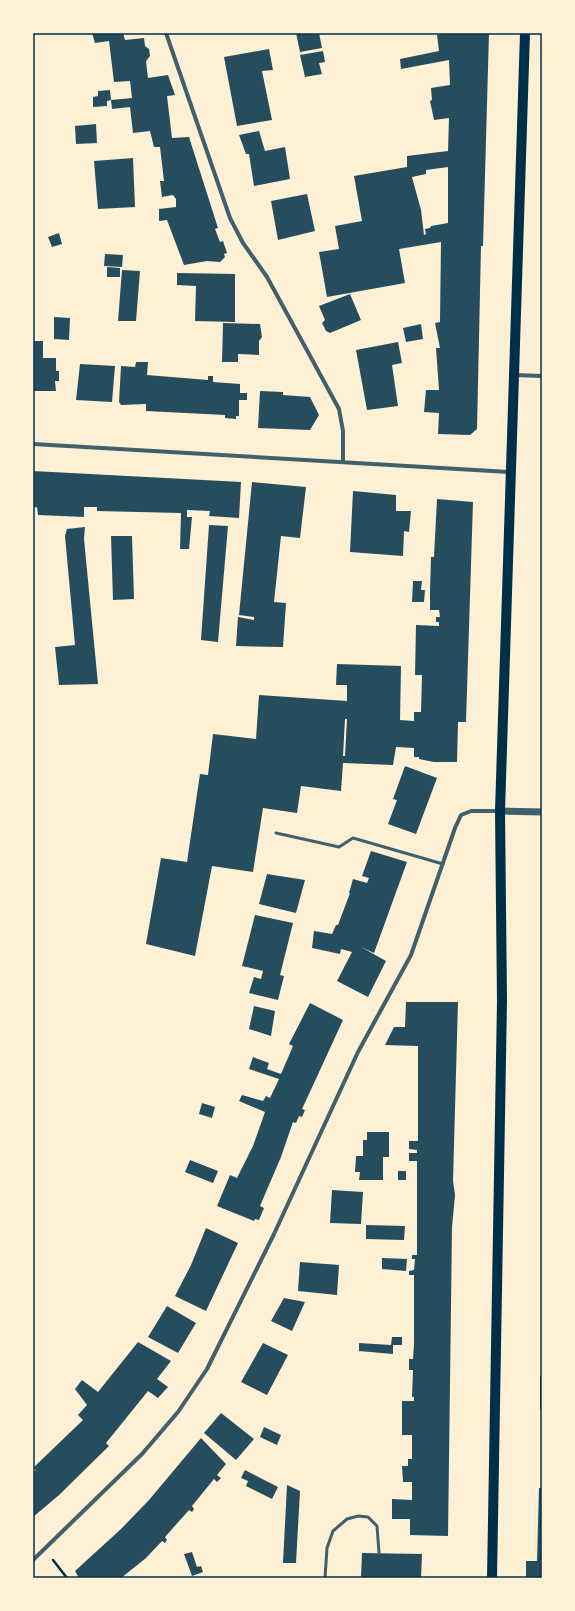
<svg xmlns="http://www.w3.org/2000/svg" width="575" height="1611" font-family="'Alegreya Sans',sans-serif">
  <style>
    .building { fill: #264d5e; fill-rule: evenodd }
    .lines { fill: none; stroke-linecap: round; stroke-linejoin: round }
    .path { stroke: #003049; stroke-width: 2.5 }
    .service { stroke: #3f606c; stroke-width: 3 }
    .minor { stroke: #3f606c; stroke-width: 4 }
    .tertiary { stroke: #3f606c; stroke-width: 7 }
    .primary { stroke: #003049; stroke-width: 10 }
    .neatline { fill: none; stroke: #003049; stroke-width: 1.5 }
  </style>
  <rect width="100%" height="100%" fill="#fdf0d5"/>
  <path class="building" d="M 92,33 L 123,33 L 125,40 L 144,38 L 145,46 L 149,49 L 150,56 L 146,61 L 148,78 L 168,75 L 175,95 L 167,96 L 172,138 L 189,137 L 218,228 L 215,229 L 220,242 L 223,241 L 227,253 L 224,254 L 225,257 L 220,262 L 207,261 L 184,265 L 167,220 L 159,221 L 159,209 L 176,207 L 176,199 L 173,195 L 162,197 L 160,181 L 164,181 L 160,147 L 154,147 L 150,131 L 133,133 L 130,107 L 112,109 L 111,100 L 132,98 L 130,81 L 114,82 L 109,41 L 95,43 Z
    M 296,33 L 319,33 L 322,48 L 300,52 Z
    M 448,33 L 489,33 L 483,246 L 481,246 L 477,429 L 470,435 L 438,434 L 439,413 L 424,412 L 426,390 L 439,390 L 436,348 L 440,348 L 435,323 L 440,322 L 441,242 L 399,249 L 405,283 L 327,297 L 319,252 L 339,249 L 335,226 L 362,221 L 354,176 L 407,167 L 407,156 L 448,151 L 449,118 L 434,120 L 430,101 L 432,100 L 431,88 L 450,85 L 449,60 L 401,69 L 400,59 L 439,51 L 437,35 ZM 448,167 L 448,223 L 431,226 L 430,228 L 425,229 L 426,234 L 424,235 L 421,210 L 412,177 L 426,174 L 426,170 Z
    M 269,49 L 273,70 L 262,71 L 272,120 L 237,126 L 224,57 Z
    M 323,51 L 325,62 L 319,63 L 322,74 L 305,77 L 300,55 Z
    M 110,90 L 111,100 L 107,101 L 107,106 L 93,107 L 93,97 L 98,96 L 98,91 Z
    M 96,124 L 97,143 L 76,144 L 75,126 Z
    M 259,131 L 265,151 L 285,147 L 290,179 L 254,186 L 249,154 L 246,154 L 239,135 Z
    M 133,158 L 135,207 L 98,209 L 94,161 Z
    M 307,194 L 315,231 L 278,240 L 271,201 Z
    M 59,233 L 62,244 L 52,247 L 48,237 Z
    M 105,254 L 123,255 L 122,267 L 104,266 Z
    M 107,267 L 120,268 L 120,277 L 107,277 Z
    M 122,270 L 140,271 L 136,321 L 118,321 Z
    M 177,273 L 235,274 L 235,322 L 195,321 L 196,286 L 177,285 Z
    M 350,294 L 361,320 L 330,333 L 326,331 L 322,323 L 325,320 L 319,306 Z
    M 54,317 L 70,318 L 69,340 L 54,339 Z
    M 223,323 L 260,324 L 262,337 L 259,341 L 259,355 L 238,354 L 238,362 L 222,362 Z
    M 421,324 L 423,339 L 406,342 L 403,328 Z
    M 33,341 L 43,341 L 43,358 L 56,358 L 56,371 L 59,371 L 59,381 L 55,381 L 56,391 L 33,391 Z
    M 398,342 L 402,363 L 392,365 L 398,406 L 367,410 L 356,350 Z
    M 136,362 L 148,362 L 147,375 L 208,380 L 208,376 L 213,376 L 213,382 L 240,384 L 240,393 L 247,393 L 247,400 L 239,400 L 239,416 L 236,416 L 236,419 L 225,418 L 225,415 L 146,411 L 146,404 L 121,405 L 119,402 L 121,366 L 135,367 Z
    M 80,364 L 115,366 L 112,402 L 76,400 Z
    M 260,391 L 283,392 L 283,395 L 310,397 L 319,415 L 310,430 L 258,428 Z
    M 33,471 L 241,482 L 239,518 L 209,516 L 210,511 L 187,510 L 187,517 L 192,517 L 189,549 L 180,549 L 181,513 L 97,511 L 97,507 L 84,507 L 84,517 L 38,515 L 37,507 L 33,508 Z
    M 252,482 L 306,487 L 300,538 L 281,536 L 274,602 L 286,603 L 283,647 L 236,646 L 238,617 L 254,620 L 254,617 L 239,615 Z
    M 353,491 L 396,495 L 396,511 L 411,511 L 409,532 L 404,531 L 403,556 L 350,552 Z
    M 437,499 L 473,502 L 466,722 L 458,722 L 457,762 L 434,762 L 419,759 L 419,757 L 414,757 L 414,748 L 396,747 L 393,765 L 343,763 L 341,791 L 301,786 L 297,813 L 263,808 L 253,872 L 212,866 L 195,956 L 146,944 L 161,858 L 187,862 L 200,774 L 208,775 L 213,734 L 256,739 L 259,695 L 347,701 L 347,685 L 336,685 L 337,664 L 401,666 L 400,720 L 414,721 L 414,712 L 421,712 L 422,675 L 415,675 L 416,625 L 439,626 L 439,622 L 436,622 L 436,617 L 440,617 L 439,610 L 430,610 L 430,590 L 431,557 L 434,557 ZM 345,719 L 347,719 L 345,756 L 343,756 Z
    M 209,525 L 228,526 L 218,642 L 201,640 Z
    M 85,527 L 84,539 L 98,684 L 59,685 L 55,647 L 75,645 L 65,536 L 67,529 Z
    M 111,536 L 132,536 L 134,599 L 113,600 Z
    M 413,581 L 422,581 L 421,590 L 425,590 L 424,602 L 412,602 Z
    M 405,766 L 437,778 L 416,834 L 388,824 L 397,800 L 393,799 Z
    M 371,851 L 407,862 L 374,953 L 361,947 L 386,961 L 368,997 L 337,981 L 352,952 L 341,949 L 340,954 L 312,948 L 314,931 L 332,934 L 336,925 L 338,925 L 350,893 L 349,893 L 353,879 L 367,883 L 369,878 L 362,876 Z
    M 267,874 L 305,880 L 296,913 L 259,904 Z
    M 255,915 L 293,923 L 280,975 L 284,976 L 278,1000 L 249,993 L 254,977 L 261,979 L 263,971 L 242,966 Z
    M 406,1002 L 458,1002 L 453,1181 L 455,1195 L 452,1227 L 451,1307 L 448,1536 L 410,1535 L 410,1519 L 392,1519 L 392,1499 L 412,1500 L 412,1482 L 403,1482 L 402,1466 L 408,1466 L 408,1459 L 412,1459 L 412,1435 L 402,1435 L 402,1401 L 414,1401 L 414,1397 L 412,1397 L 413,1370 L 409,1370 L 409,1359 L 413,1359 L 414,1345 L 414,1275 L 409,1275 L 409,1271 L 414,1270 L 415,1259 L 412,1259 L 412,1255 L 417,1255 L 417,1161 L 409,1161 L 409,1153 L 417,1153 L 417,1150 L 409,1149 L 409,1141 L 418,1141 L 418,1046 L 385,1045 L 394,1027 L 405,1027 Z
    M 310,1003 L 343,1020 L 309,1094 L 302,1109 L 305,1110 L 302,1117 L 299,1116 L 296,1123 L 293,1122 L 281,1157 L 260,1206 L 264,1208 L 259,1220 L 255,1219 L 254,1221 L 217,1206 L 230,1175 L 237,1178 L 253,1146 L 265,1112 L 239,1101 L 242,1095 L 263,1101 L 266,1096 L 270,1098 L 279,1079 L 249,1069 L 253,1057 L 269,1063 L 267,1069 L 281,1074 L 293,1046 L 289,1044 Z
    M 254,1006 L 275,1011 L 271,1036 L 249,1029 Z
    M 202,1103 L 215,1107 L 212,1118 L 199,1114 Z
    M 367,1132 L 389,1132 L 389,1157 L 383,1157 L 383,1180 L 359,1180 L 360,1172 L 355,1172 L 356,1156 L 363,1156 L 363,1140 L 367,1140 Z
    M 190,1160 L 218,1171 L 213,1183 L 185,1172 Z
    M 398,1171 L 406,1171 L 406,1180 L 398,1180 Z
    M 332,1190 L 363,1192 L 361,1224 L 330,1223 Z
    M 366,1225 L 405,1226 L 404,1240 L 366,1239 Z
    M 206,1228 L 238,1243 L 206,1311 L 175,1296 L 191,1265 Z
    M 382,1258 L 407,1259 L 406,1271 L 382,1269 Z
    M 300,1262 L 339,1265 L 337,1295 L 298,1291 Z
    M 284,1298 L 305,1302 L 292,1331 L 271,1321 Z
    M 167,1306 L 196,1323 L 178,1353 L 148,1337 Z
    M 392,1337 L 402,1337 L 402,1345 L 393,1345 L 393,1354 L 359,1351 L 359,1343 L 391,1345 Z
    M 138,1342 L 171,1361 L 157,1379 L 168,1387 L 158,1398 L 148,1391 L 106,1443 L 109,1446 L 58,1496 L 33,1517 L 33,1472 L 36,1470 L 33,1468 L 83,1420 L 78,1415 L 87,1405 L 75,1389 L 82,1380 L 98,1392 Z
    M 263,1343 L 288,1355 L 267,1395 L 241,1382 Z
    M 540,1376 L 542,1376 L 542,1409 L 540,1409 Z
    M 221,1413 L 254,1439 L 236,1460 L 204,1433 Z
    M 264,1427 L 281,1435 L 277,1445 L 260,1437 Z
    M 201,1438 L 226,1464 L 217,1475 L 221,1478 L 217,1482 L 214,1479 L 192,1506 L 194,1509 L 192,1512 L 189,1510 L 165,1537 L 167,1540 L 165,1543 L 162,1541 L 146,1558 L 121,1578 L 79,1578 L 75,1571 L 121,1529 L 149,1500 Z
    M 245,1470 L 278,1487 L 272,1499 L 246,1486 L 248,1481 L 241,1478 Z
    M 287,1485 L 300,1491 L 296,1563 L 283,1563 Z
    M 539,1488 L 542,1488 L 542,1578 L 526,1578 L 526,1561 L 537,1561 Z
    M 192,1552 L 197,1567 L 201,1566 L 203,1572 L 192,1576 L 184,1554 Z
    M 362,1553 L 422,1554 L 421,1578 L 361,1578 Z"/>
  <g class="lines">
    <path class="path" d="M 53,1560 L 67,1578"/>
    <path class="service" d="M 276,833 L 339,847 L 353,838 L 443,864
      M 325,1578 L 327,1548 L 333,1531 L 347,1519 L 358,1516 L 368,1517 L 377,1526 L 379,1553"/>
    <path class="minor" d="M 166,33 L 230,218 L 243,243 L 267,277 L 339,409 L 343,431 L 343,462
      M 514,375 L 542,376
      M 33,444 L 509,472
      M 33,1560 L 142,1454 L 178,1412 L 207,1369 L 274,1234 L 358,1052 L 411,955 L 455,828 L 461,815 L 471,811 L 499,811"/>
    <path class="tertiary" d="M 500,811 L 542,812"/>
    <path class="primary" d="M 492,1578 L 502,1001 L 500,811 L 525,33"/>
  </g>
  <rect width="575" height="1611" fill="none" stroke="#fdf0d5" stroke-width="68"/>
  <rect x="34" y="34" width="507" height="1543" class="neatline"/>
</svg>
